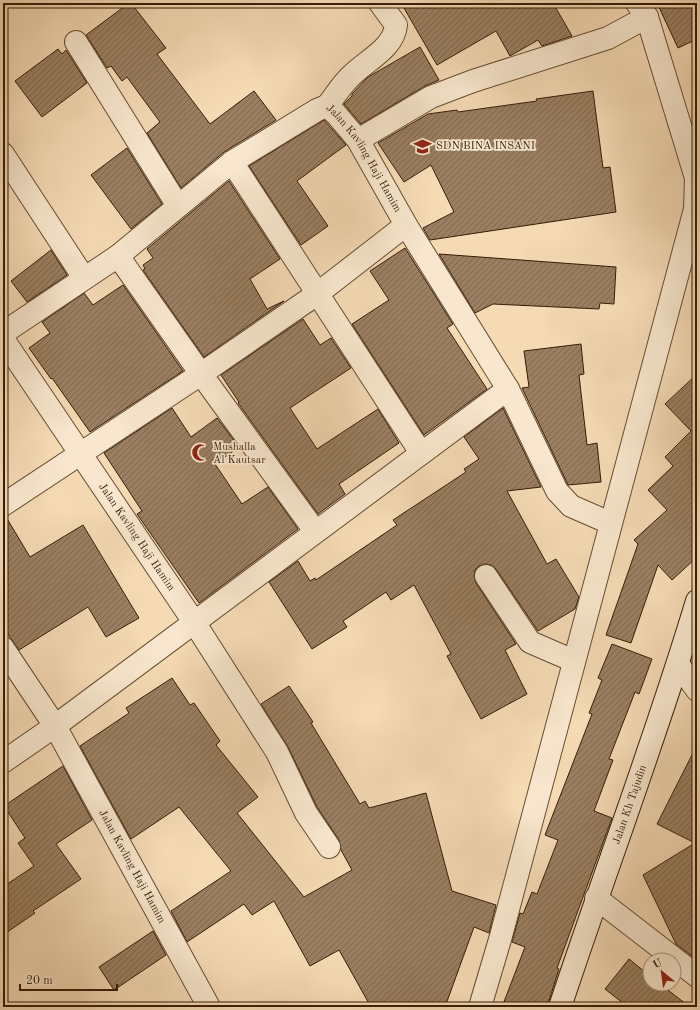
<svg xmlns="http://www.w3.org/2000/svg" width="700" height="1010" font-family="'Old Standard TT',serif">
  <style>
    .building { fill: url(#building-hatch); stroke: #371d07 }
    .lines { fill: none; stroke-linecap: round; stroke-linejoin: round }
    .street-casing { stroke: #664c32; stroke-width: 24 }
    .secondary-casing { stroke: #371d07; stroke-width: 24 }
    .street { stroke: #f8e7ce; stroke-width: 22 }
    .secondary { stroke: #f8e7ce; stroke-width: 22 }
    .labels { text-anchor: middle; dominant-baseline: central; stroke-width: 3.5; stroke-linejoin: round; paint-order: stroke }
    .poi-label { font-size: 11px; fill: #371d07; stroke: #f8e7ce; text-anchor: start }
    .street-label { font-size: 11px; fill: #371d07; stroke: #f8e7ce }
  </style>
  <defs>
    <pattern id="building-hatch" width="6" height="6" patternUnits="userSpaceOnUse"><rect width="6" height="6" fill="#9a7f61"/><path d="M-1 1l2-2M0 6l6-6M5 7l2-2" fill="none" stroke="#7e674e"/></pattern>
  </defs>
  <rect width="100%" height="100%" fill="#f5dab4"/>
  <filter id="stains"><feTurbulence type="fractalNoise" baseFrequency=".005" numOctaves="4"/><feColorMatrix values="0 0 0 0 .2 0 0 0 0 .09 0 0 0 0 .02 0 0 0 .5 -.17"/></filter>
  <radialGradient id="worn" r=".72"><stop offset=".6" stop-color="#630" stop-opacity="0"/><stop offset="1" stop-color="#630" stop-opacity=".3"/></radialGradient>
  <path class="building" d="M 129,3 L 131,3 L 166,48 L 157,54 L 210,124 L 254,91 L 276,120 L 224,152 L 181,188 L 147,133 L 160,122 L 127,77 L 122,81 L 111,66 L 107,68 L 86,35 Z
    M 401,3 L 553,3 L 572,36 L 542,46 L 538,40 L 510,56 L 496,31 L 437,65 Z
    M 657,3 L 697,3 L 697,39 L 678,48 Z
    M 420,47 L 439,80 L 425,86 L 361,124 L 344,104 L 352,96 L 352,94 L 368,77 Z
    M 58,49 L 62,54 L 66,50 L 87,83 L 42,117 L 15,81 Z
    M 593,91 L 603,168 L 610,167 L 616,212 L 430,240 L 423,228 L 454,212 L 431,165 L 404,182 L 378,143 L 428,114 L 457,110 L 458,112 L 537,101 L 536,99 Z
    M 324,120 L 346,145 L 297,181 L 328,226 L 301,245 L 249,166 Z
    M 127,148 L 162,204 L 131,229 L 91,175 Z
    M 229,181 L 280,259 L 250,279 L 267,309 L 284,301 L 204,357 L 143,270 L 145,269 L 143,265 L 153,258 L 147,249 Z
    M 405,248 L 453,324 L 447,328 L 487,389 L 424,435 L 352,324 L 389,300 L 370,271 Z
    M 51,250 L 67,275 L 27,302 L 11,281 Z
    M 439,254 L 616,267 L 614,304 L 600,303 L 599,309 L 493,304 L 475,313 Z
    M 123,285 L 183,371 L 90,432 L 52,378 L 51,379 L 29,348 L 50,333 L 42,322 L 84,293 L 93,305 Z
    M 303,319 L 320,345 L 331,338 L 351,368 L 290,408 L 317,449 L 378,409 L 399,443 L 339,484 L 345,494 L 318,514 L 238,403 L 239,402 L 221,375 Z
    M 581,344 L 584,374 L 579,375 L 587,445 L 597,443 L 601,482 L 568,485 L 522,388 L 529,387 L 524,351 Z
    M 697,374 L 697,557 L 672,580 L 658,565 L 631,643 L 606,635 L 638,544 L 634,540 L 667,510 L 648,490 L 673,466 L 665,457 L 691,431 L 665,404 Z
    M 172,408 L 191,437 L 217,418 L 239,447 L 215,464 L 242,504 L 268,487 L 298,529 L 199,603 L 137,514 L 142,511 L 104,453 Z
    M 503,408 L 541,487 L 507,491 L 547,564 L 556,559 L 579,597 L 575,609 L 538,631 L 496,569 L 491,565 L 485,564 L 479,566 L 475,570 L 474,576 L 476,583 L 516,644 L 505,650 L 527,694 L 481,719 L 447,656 L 451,654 L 414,585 L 391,600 L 386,592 L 343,621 L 347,627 L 312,649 L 269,582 L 298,561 L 310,581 L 315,578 L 316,580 L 397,525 L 393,520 L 466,472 L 464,469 L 479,459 L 464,437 Z
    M 3,517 L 6,517 L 30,557 L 83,525 L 139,618 L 106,637 L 88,607 L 19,650 L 3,627 Z
    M 612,644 L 652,659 L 639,694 L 635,692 L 609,759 L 613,760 L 594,811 L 612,818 L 557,968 L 559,969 L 547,1007 L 502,1007 L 525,947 L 512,942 L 520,913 L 523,914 L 532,892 L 537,894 L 558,840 L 545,835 L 592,714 L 589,713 L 602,680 L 598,678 Z
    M 172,678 L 190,705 L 194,703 L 220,741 L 216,745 L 258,797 L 237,813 L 304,897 L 352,870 L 341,850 L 339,840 L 317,807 L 288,747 L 261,704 L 289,686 L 313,722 L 311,723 L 360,804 L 365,801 L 369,808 L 426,793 L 452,891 L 496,905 L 489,933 L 474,927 L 445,1007 L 371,1007 L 339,950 L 310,966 L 274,901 L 252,915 L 244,904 L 187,942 L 171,911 L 231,871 L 179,807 L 131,839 L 80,746 L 129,713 L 126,708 Z
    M 697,745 L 697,960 L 676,944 L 643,875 L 695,843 L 657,824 Z
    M 63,766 L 92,820 L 56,844 L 81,879 L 33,911 L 35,913 L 3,935 L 3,887 L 34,866 L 18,843 L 25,838 L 4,806 Z
    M 153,931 L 166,955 L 114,990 L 99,967 Z
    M 629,959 L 650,976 L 650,984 L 660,984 L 690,1007 L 628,1007 L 605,989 Z"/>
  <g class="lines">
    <defs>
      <g id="street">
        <path d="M 76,42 L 178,206"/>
        <path d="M 327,106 C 335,96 342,84 352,75 C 367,60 394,48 396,25 L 380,3"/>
        <path d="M 358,140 L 431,97 L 473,81 L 608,38 L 647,17"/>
        <path d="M 3,154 L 84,278"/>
        <path d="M 232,162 L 421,453"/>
        <path d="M 118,256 L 201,374 L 315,531"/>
        <path id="s1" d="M 3,333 L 118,256 L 232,162 L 317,110 L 327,106 L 336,114 L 358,140 L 406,225 L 508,389 L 557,491 L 571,506 L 610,523"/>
        <path id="s2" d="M 3,339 L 194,622 L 277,752 L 306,813 L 329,847"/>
        <path d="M 3,505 L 201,374 L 317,294 L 406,225"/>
        <path d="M 486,576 L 530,642 L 574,661"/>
        <path id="s3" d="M 3,648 L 55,726 L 209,1007"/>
        <path d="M 678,664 L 697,690"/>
        <path d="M 3,762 L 55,726 L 508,389"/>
        <path d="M 596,898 L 697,976"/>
        <path d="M 480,1007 L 501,936 L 695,209 L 696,178 L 647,17 L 637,3"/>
      </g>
      <g id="secondary">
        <path id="s4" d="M 560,1007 C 605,871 656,738 697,601"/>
      </g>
    </defs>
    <use href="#street" class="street-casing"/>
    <use href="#secondary" class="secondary-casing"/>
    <use href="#street" class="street"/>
    <use href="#secondary" class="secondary"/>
  </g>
  <defs>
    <symbol id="school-bare" viewBox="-9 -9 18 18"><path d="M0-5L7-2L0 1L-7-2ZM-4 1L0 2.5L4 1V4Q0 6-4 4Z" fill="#8f2418" stroke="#f8e7ce" stroke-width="2.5" paint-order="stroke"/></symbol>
    <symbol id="mosque-bare" viewBox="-9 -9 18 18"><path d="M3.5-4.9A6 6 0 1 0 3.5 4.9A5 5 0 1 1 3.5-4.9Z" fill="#8f2418" stroke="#f8e7ce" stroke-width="2.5" paint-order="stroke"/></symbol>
  </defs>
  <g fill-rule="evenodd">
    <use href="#school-bare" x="410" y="134" width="25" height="25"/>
    <use href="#mosque-bare" x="188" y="440" width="25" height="25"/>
  </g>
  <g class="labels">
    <g class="poi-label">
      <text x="436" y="146">SDN BINA INSANI</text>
      <text x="213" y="447">Mushalla<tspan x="213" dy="13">Al Kautsar</tspan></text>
    </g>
    <g class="street-label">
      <text stroke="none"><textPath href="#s1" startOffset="461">Jalan Kavling Haji Hamim</textPath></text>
      <text stroke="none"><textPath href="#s2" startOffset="239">Jalan Kavling Haji Hamim</textPath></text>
      <text stroke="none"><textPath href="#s4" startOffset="214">Jalan Kh Tajudin</textPath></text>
      <text stroke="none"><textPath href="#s3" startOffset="254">Jalan Kavling Haji Hamim</textPath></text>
    </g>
  </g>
  <rect width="700" height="1010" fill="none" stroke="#f5dab4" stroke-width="16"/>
  <rect x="4" y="4" width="692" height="1002" fill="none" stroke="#371d07" stroke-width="2"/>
  <rect x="8" y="8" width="684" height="994" fill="none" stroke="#371d07"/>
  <g transform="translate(662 972) rotate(331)"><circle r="19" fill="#f8e7ce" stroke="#ab967e"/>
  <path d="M0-3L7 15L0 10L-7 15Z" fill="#8f2418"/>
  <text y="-6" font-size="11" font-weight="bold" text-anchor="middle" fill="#371d07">U</text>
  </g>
  <path d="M20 984v6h97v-6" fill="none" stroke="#371d07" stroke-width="2"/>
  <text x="26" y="984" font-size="12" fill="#371d07" stroke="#f8e7ce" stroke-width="3" paint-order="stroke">20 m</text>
  <rect width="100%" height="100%" filter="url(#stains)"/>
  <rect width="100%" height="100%" fill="url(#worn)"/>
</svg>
